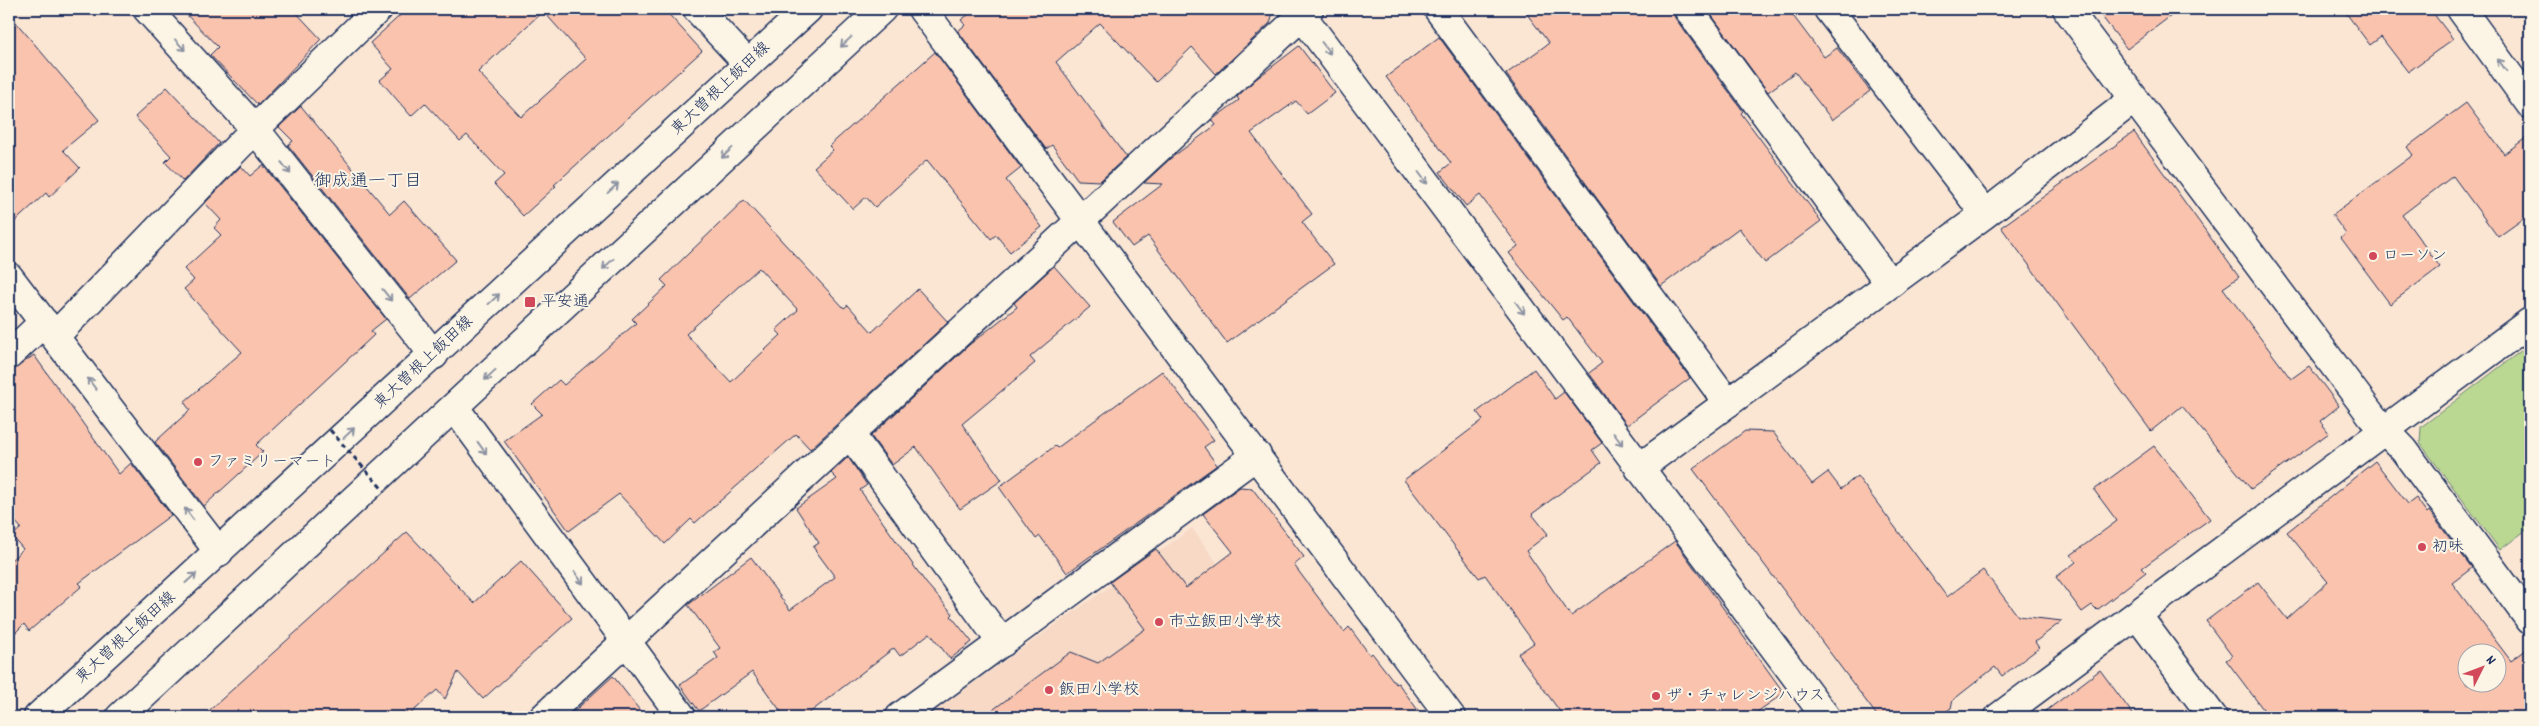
<svg xmlns="http://www.w3.org/2000/svg" width="2539" height="726" font-family="Dekko,'Klee One',sans-serif">
  <style>
    .built { fill: #f7d9c6 }
    .green { fill: #bad891; stroke: #6a8478 }
    .building { fill: #fac3ad; stroke: #1b2f5e; fill-rule: evenodd }
    .lines { fill: none; stroke-linecap: round; stroke-linejoin: round }
    .minor-casing { stroke: #1b2f5e; stroke-width: 31 }
    .minor { stroke: #fcf5e5; stroke-width: 28 }
    .path-bridge { stroke: #1b2f5e; stroke-width: 3; stroke-dasharray: 5 4; stroke-linecap: butt }
    .oneway { stroke: #8c92a2 }
    .poi-dot { fill: #d1495b; stroke: #fcf5e5; stroke-width: 2 }
    .labels { text-anchor: middle; dominant-baseline: central; stroke-width: 4; stroke-linejoin: round; paint-order: stroke }
    .street-label { font-size: 16px; fill: #1b2f5e; stroke: #fcf5e5 }
    .poi-label { font-size: 16px; fill: #1b2f5e; stroke: #fcf5e5; text-anchor: start }
    .neighbourhood-label { font-size: 18px; fill: #1b2f5e; stroke: #fcf5e5 }
  </style>
  <rect width="100%" height="100%" fill="#fbe6d4"/>
  <filter id="ink" filterUnits="userSpaceOnUse"><feTurbulence type="fractalNoise" baseFrequency=".02" numOctaves="2"/><feDisplacementMap in="SourceGraphic" scale="10" xChannelSelector="R" yChannelSelector="G"/><feConvolveMatrix kernelMatrix="1 2 1 2 8 2 1 2 1" color-interpolation-filters="sRGB"/></filter>
  <g filter="url(#ink)">
    <path class="built" d="M 1192,528 L 1328,717 L 926,717 Z"/>
    <path class="green" d="M 2530,344 L 2530,527 L 2500,550 L 2420,443 L 2421,427 Z"/>
    <path class="building" d="M 181,9 L 293,9 L 321,39 L 258,105 L 210,55 L 218,47 Z
      M 407,9 L 664,9 L 702,51 L 554,185 L 556,186 L 523,216 L 494,184 L 504,175 L 467,135 L 460,141 L 425,103 L 411,116 L 380,80 L 393,69 L 370,43 ZM 543,11 L 586,59 L 521,117 L 478,72 Z
      M 976,9 L 1274,9 L 1270,23 L 1216,74 L 1192,47 L 1156,82 L 1100,23 L 1056,62 L 1126,157 L 1100,181 L 1078,180 L 1052,145 L 1046,149 L 958,31 L 965,25 L 961,20 Z
      M 1523,9 L 1673,9 L 1675,18 L 1743,111 L 1741,113 L 1821,221 L 1765,263 L 1739,228 L 1661,286 L 1506,74 L 1549,43 Z
      M 1707,9 L 1788,9 L 1824,57 L 1837,48 L 1870,91 L 1832,120 L 1795,72 L 1768,92 Z
      M 2096,9 L 2180,9 L 2127,49 Z
      M 2343,9 L 2430,9 L 2453,39 L 2408,72 L 2381,37 L 2370,45 Z
      M 9,14 L 99,120 L 63,150 L 80,168 L 49,197 L 46,193 L 9,227 Z
      M 1439,37 L 1690,378 L 1627,425 L 1589,373 L 1602,363 L 1567,317 L 1563,320 L 1509,253 L 1518,246 L 1480,195 L 1466,206 L 1440,172 L 1451,163 L 1386,77 Z
      M 1299,46 L 1335,93 L 1307,114 L 1296,101 L 1251,133 L 1312,214 L 1302,222 L 1334,264 L 1227,343 L 1148,236 L 1132,247 L 1113,222 L 1163,184 L 1144,183 L 1171,158 L 1216,125 L 1212,120 L 1239,100 L 1237,97 L 1256,79 Z
      M 935,52 L 1021,168 L 1006,180 L 1042,227 L 1010,252 L 996,235 L 991,239 L 927,160 L 875,207 L 866,197 L 853,209 L 814,167 L 833,150 L 829,146 Z
      M 167,87 L 219,143 L 183,181 L 165,162 L 171,156 L 135,117 Z
      M 2466,103 L 2504,154 L 2530,135 L 2530,214 L 2498,237 L 2453,176 L 2402,215 L 2440,267 L 2390,304 L 2341,238 L 2346,234 L 2332,215 L 2413,155 L 2407,147 Z
      M 301,106 L 390,214 L 404,201 L 456,260 L 410,299 L 288,145 L 293,141 L 279,127 Z
      M 2134,132 L 2239,277 L 2223,288 L 2291,379 L 2309,366 L 2339,406 L 2320,421 L 2329,433 L 2251,489 L 2182,406 L 2151,431 L 2001,227 Z
      M 263,165 L 386,319 L 371,331 L 374,335 L 256,445 L 263,452 L 204,506 L 155,442 L 190,410 L 184,402 L 242,352 L 184,289 L 194,280 L 184,269 L 221,235 L 214,228 L 221,220 L 205,203 L 241,166 L 250,176 Z
      M 744,200 L 844,308 L 848,305 L 872,332 L 918,289 L 948,322 L 810,449 L 796,434 L 695,523 L 691,519 L 665,544 L 619,494 L 569,531 L 504,441 L 542,414 L 532,404 L 559,380 L 564,385 L 636,323 L 632,319 L 667,286 L 661,280 ZM 759,268 L 798,310 L 776,330 L 781,335 L 731,382 L 686,334 Z
      M 1054,266 L 1090,307 L 1030,357 L 1035,363 L 962,424 L 1002,480 L 960,509 L 916,447 L 892,465 L 871,436 L 969,345 L 1017,307 L 1014,303 Z
      M 34,355 L 119,474 L 131,463 L 171,515 L 79,583 L 82,586 L 29,631 L 24,624 L 9,639 L 9,562 L 23,549 L 12,536 L 21,528 L 9,514 L 9,373 Z
      M 1534,369 L 1555,399 L 1564,392 L 1602,443 L 1592,450 L 1601,463 L 1532,514 L 1548,534 L 1526,551 L 1571,616 L 1675,541 L 1784,693 L 1750,717 L 1564,717 L 1518,654 L 1534,643 L 1485,575 L 1479,578 L 1404,480 L 1483,420 L 1477,412 Z
      M 1162,371 L 1214,440 L 1204,447 L 1217,465 L 1067,573 L 1040,536 L 1036,539 L 999,487 L 1055,446 L 1057,448 Z
      M 1745,431 L 1773,432 L 1812,484 L 1828,472 L 1841,489 L 1857,476 L 1947,597 L 1983,570 L 2018,616 L 2062,621 L 2035,642 L 2039,648 L 2002,676 L 1995,667 L 1953,700 L 1951,708 L 1938,717 L 1878,717 L 1693,469 Z
      M 2154,446 L 2210,519 L 2142,568 L 2146,572 L 2097,610 L 2092,605 L 2082,612 L 2056,577 L 2076,562 L 2071,555 L 2117,521 L 2094,490 Z
      M 848,457 L 867,485 L 860,490 L 926,583 L 953,614 L 951,616 L 972,642 L 950,659 L 930,633 L 900,656 L 894,648 L 804,717 L 785,717 L 752,672 L 699,711 L 680,685 L 718,658 L 714,652 L 720,648 L 688,605 L 751,557 L 790,610 L 835,577 L 813,547 L 819,543 L 796,508 L 837,479 L 831,473 Z
      M 2375,461 L 2408,504 L 2416,498 L 2427,513 L 2429,511 L 2472,568 L 2452,583 L 2511,661 L 2530,647 L 2530,717 L 2269,717 L 2226,660 L 2232,656 L 2206,621 L 2258,582 L 2287,619 L 2328,582 L 2287,532 ZM 2466,654 L 2496,654 L 2496,684 L 2466,684 Z
      M 1240,487 L 1252,488 L 1304,557 L 1294,565 L 1344,632 L 1349,627 L 1370,655 L 1372,653 L 1396,684 L 1398,683 L 1423,717 L 983,717 L 1071,652 L 1098,663 L 1145,629 L 1110,582 L 1156,549 L 1186,588 L 1233,552 L 1203,514 Z
      M 407,532 L 474,603 L 521,561 L 572,618 L 483,699 L 458,672 L 445,699 L 437,690 L 407,717 L 202,717 Z
      M 2100,670 L 2135,717 L 2038,717 Z
      M 613,676 L 645,717 L 568,717 Z"/>
    <g class="lines">
      <defs>
        <path id="minor" d="M 147,9 L 255,129 L 434,355
          M 697,9 L 748,64
          M 922,9 L 1451,717
          M 1297,9 L 1826,717
          M 1438,9 L 1728,403
          M 1688,9 L 1890,284
          M 1828,9 L 1985,214
          M 2067,9 L 2375,420 L 2404,450 L 2530,620
          M 2461,9 L 2530,104
          M 9,277 L 219,552
          M 55,336 L 255,129 L 378,9
          M 9,355 L 44,322
          M 455,408 L 682,717
          M 850,434 L 1002,643
          M 1639,468 L 1985,214 L 2134,99
          M 2137,615 L 2213,717
          M 38,717 L 808,9
          M 120,717 L 882,9
          M 544,717 L 1309,9
          M 900,717 L 1257,455
          M 1999,717 L 2530,322"/>
      </defs>
      <use href="#minor" class="minor-casing"/>
      <use href="#minor" class="minor"/>
      <path class="path-bridge" d="M 330,430 L 385,492"/>
    </g>
    <defs><path id="oneway-shaft" d="M-6 0H5M1.5-3L5.5 0L1.5 3" fill="none" stroke-width="1.6" stroke-linecap="round" stroke-linejoin="round" transform="scale(1.25)"/></defs>
    <g class="oneway">
      <use href="#oneway-shaft" transform="translate(846 42) rotate(137)"/>
      <use href="#oneway-shaft" transform="translate(180 45) rotate(48)"/>
      <use href="#oneway-shaft" transform="translate(1326 48) rotate(53)"/>
      <use href="#oneway-shaft" transform="translate(2502 65) rotate(-126)"/>
      <use href="#oneway-shaft" transform="translate(727 153) rotate(137)"/>
      <use href="#oneway-shaft" transform="translate(286 168) rotate(52)"/>
      <use href="#oneway-shaft" transform="translate(1423 178) rotate(53)"/>
      <use href="#oneway-shaft" transform="translate(613 188) rotate(-43)"/>
      <use href="#oneway-shaft" transform="translate(608 264) rotate(137)"/>
      <use href="#oneway-shaft" transform="translate(387 295) rotate(52)"/>
      <use href="#oneway-shaft" transform="translate(494 299) rotate(-43)"/>
      <use href="#oneway-shaft" transform="translate(1520 308) rotate(53)"/>
      <use href="#oneway-shaft" transform="translate(490 375) rotate(137)"/>
      <use href="#oneway-shaft" transform="translate(92 384) rotate(-127)"/>
      <use href="#oneway-shaft" transform="translate(349 433) rotate(-43)"/>
      <use href="#oneway-shaft" transform="translate(1618 439) rotate(53)"/>
      <use href="#oneway-shaft" transform="translate(482 448) rotate(54)"/>
      <use href="#oneway-shaft" transform="translate(189 514) rotate(-127)"/>
      <use href="#oneway-shaft" transform="translate(191 578) rotate(-42)"/>
      <use href="#oneway-shaft" transform="translate(579 578) rotate(54)"/>
    </g>
  </g>
  <g class="poi-dot">
    <circle cx="2373" cy="256" r="5"/>
    <rect x="524" y="296" width="12" height="12" rx="2.5"/>
    <circle cx="198" cy="462" r="5"/>
    <circle cx="2422" cy="547" r="5"/>
    <circle cx="1159" cy="622" r="5"/>
    <circle cx="1049" cy="690" r="5"/>
    <circle cx="1656" cy="696" r="5"/>
  </g>
  <g class="labels">
    <g class="street-label">
      <text transform="translate(721 89) rotate(-43)">東大曽根上飯田線</text>
      <text transform="translate(424 363) rotate(-43)">東大曽根上飯田線</text>
      <text transform="translate(126 638) rotate(-42)">東大曽根上飯田線</text>
    </g>
    <g class="poi-label">
      <text x="2383" y="256">ローソン</text>
      <text x="541" y="302">平安通</text>
      <text x="208" y="462">ファミリーマート</text>
      <text x="2432" y="547">初味</text>
      <text x="1169" y="622">市立飯田小学校</text>
      <text x="1059" y="690">飯田小学校</text>
      <text x="1666" y="696">ザ・チャレンジハウス</text>
    </g>
    <g class="neighbourhood-label">
      <text x="368" y="182">御成通一丁目</text>
    </g>
  </g>
  <rect width="2539" height="726" fill="none" stroke="#fcf5e5" stroke-width="30"/>
  <rect x="15" y="15" width="2509" height="696" fill="none" stroke="#1b2f5e" stroke-width="2" filter="url(#ink)"/>
  <g transform="translate(2482 668) rotate(48)"><circle r="24" fill="#fcf5e5" stroke="#a2a6af"/>
  <path d="M0-4L9 19L0 12L-9 19Z" fill="#d1495b"/>
  <text y="-8" font-size="14" font-weight="bold" text-anchor="middle" fill="#1b2f5e">N</text>
  </g>
</svg>
